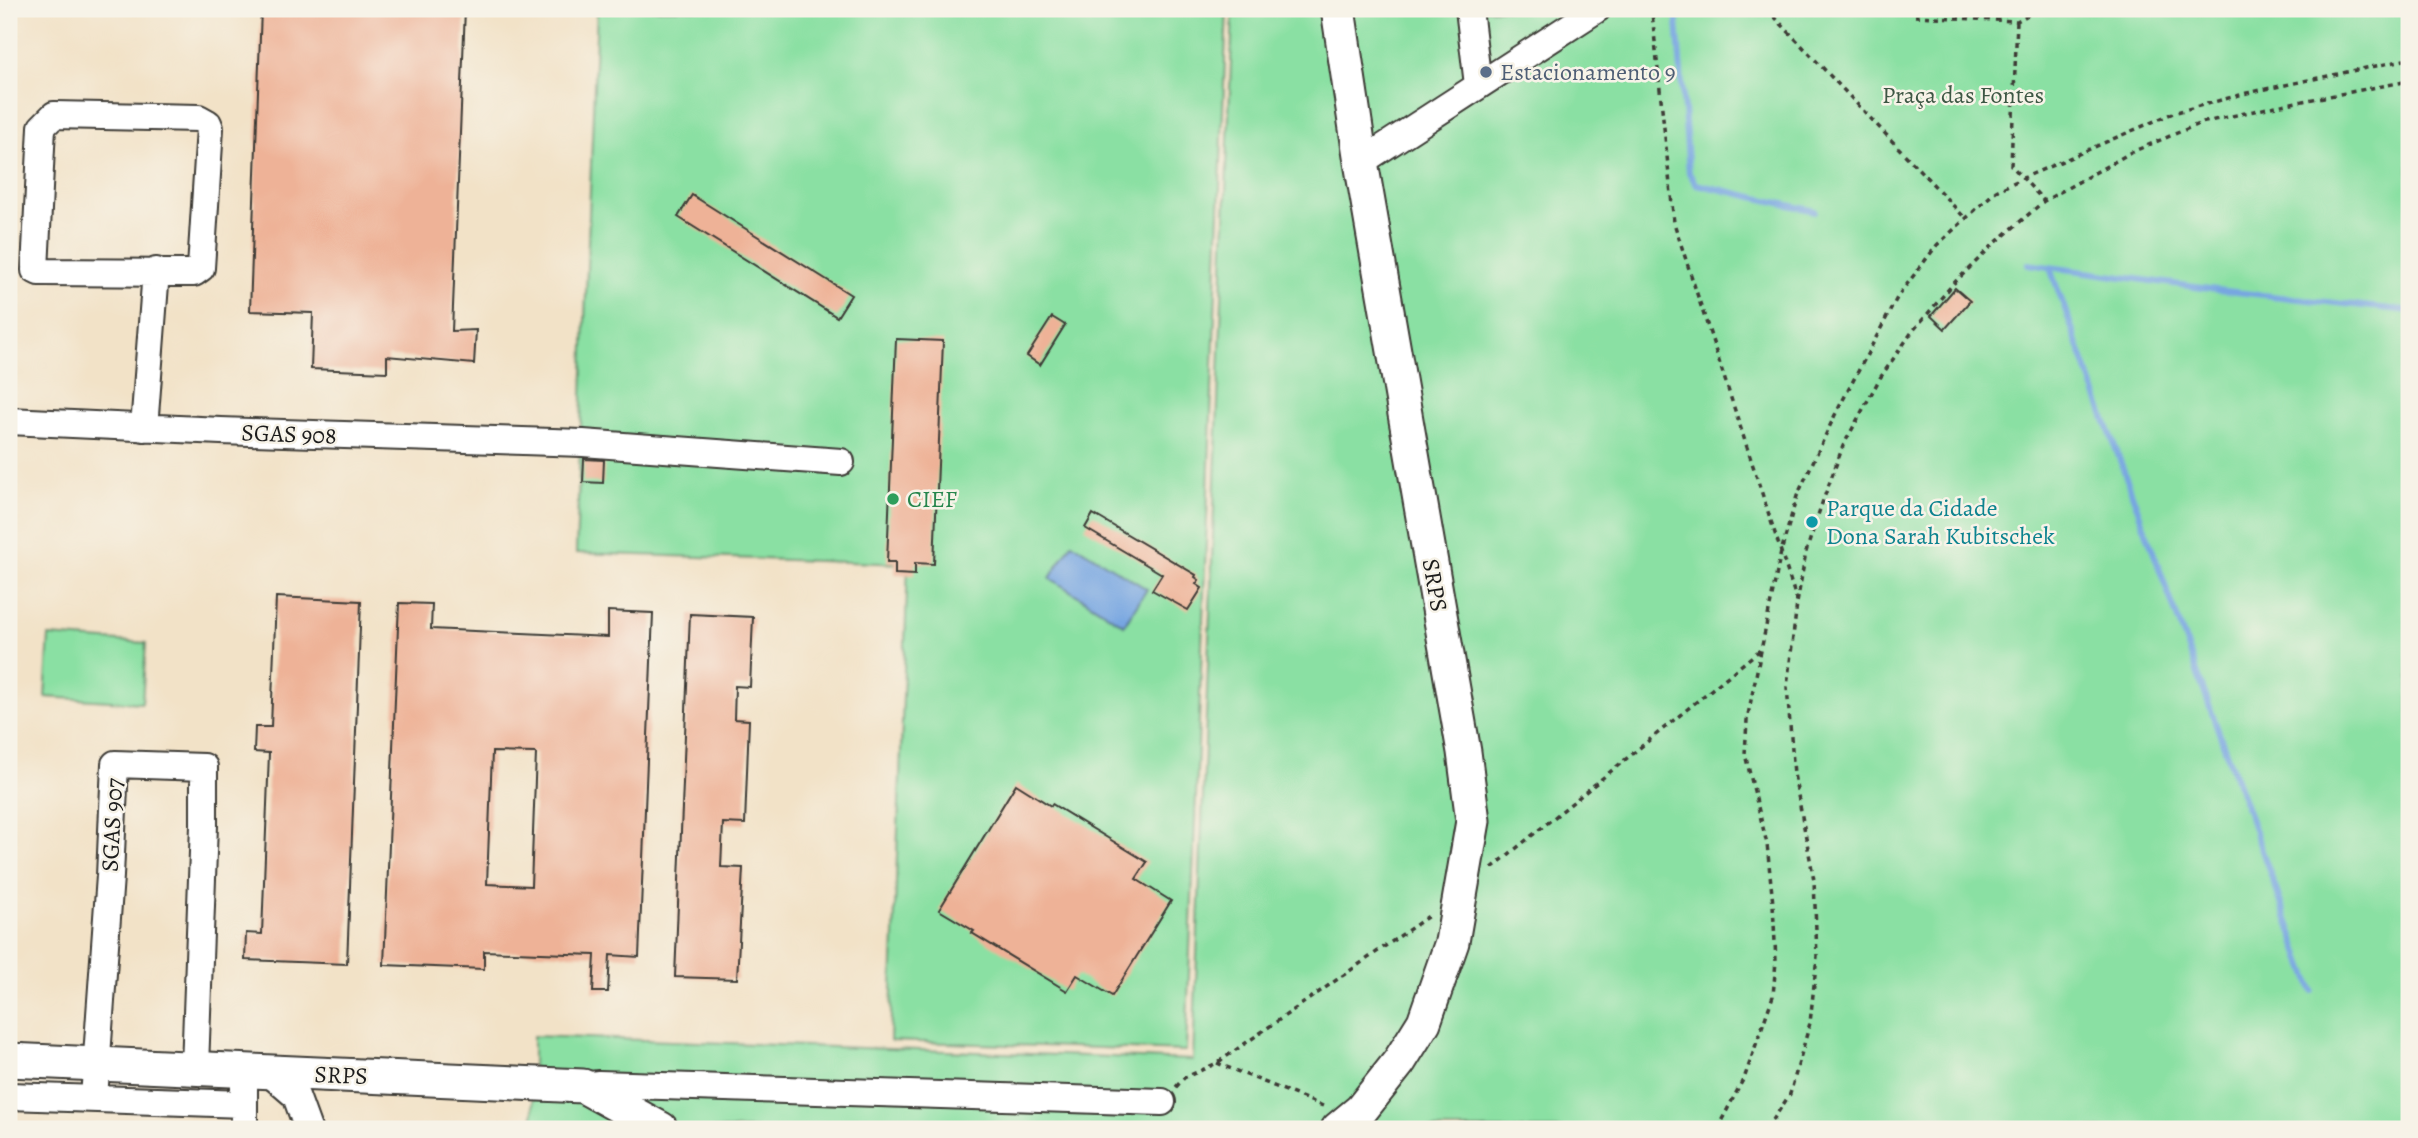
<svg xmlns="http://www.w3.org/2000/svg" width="2418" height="1138" font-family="Alegreya,serif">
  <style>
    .green { fill: #8ae0a3; stroke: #537e60; stroke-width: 2 }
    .water { fill: #77a6e1; stroke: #4a617e; stroke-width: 2 }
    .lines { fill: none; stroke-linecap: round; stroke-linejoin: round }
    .stream { stroke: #77a6e1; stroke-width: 6 }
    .building { fill: #eeb297; fill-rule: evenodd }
    .minor-casing { stroke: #3c3a36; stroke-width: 30 }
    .major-casing { stroke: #3c3a36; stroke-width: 37 }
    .path { stroke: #3c3a36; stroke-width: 3.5; stroke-dasharray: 5 5; stroke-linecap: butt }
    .minor { stroke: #fff; stroke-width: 26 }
    .major { stroke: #fff; stroke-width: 33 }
    .service-dot { fill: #5c6f8a; stroke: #f7f3e8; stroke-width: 2.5 }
    .leisure-dot { fill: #2e9e5b; stroke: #f7f3e8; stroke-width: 2.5 }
    .culture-dot { fill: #0f9aa8; stroke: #f7f3e8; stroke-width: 2.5 }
    .labels { text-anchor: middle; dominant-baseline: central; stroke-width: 5; stroke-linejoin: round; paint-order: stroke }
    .service-label { font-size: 24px; fill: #4e5e75; stroke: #f7f3e8; text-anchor: start }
    .park-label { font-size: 24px; fill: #3d5744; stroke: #f7f3e8 }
    .street-label { font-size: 24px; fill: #1c1c1c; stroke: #f7f3e8 }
    .leisure-label { font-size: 24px; fill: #27864d; stroke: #f7f3e8; text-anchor: start }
    .culture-label { font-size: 24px; fill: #0d838f; stroke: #f7f3e8; text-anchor: start }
  </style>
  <rect width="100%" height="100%" fill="#f7f3e8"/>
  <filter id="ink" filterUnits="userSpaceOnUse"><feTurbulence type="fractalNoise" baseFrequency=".0143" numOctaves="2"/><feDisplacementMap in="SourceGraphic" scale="14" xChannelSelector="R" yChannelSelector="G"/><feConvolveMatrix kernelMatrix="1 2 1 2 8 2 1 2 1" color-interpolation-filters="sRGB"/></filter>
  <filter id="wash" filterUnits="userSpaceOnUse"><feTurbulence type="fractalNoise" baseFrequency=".00686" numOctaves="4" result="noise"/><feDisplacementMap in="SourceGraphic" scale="28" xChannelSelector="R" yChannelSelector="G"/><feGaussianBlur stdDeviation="1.57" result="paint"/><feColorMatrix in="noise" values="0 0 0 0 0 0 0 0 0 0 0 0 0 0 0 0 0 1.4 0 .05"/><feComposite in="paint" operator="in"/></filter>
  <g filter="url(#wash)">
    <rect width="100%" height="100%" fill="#f2e2c7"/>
    <path class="green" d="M 597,9 L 1227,9 L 1186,1051 L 890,1041 L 908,564 L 576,553 Z
      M 1233,9 L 2409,9 L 2409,1129 L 533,1129 L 533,1036 L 1193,1060 Z
      M 49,636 L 146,643 L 142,703 L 45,697 Z"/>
    <path class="water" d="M 1072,543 L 1147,589 L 1124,625 L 1050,578 Z"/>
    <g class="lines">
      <path class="stream" d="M 1676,9 L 1689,173 L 1696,184 L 1815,211
        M 2028,264 L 2217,290 L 2409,311
        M 2050,268 L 2313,991"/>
    </g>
    <g id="blocks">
      <path class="building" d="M 261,9 L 465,9 L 452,331 L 476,330 L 474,364 L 387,356 L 387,372 L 311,369 L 313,313 L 250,311 Z
        M 692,195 L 851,295 L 837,317 L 678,217 Z
        M 1955,288 L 1970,301 L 1945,329 L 1931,316 Z
        M 1052,317 L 1065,325 L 1040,365 L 1027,356 Z
        M 896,339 L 943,341 L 934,564 L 915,563 L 915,575 L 895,574 L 895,562 L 887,562 Z
        M 584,459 L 604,460 L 603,483 L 583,482 Z
        M 1093,514 L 1196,575 L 1195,577 L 1199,580 L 1196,584 L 1202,588 L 1188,610 L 1152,590 L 1162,574 L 1085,528 Z
        M 276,597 L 361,601 L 347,964 L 245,960 L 246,933 L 262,934 L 269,753 L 254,752 L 255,727 L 271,727 Z
        M 399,603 L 432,604 L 431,629 L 608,637 L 608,611 L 653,613 L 639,957 L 610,955 L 608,992 L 593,992 L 595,955 L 484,951 L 484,969 L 384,965 ZM 492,752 L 536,753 L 531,886 L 487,884 Z
        M 690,614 L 753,617 L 750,687 L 735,686 L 734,719 L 749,720 L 745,824 L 723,823 L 721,867 L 743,868 L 737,979 L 675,977 Z
        M 1016,784 L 1051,806 L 1052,804 L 1147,862 L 1136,879 L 1171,901 L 1112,996 L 1077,975 L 1067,991 L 972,933 L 974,931 L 939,910 Z"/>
    </g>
  </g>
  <g filter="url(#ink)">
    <use href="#blocks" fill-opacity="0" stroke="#3c3a36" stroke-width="2"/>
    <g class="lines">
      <defs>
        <path id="minor" d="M 1469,9 L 1478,85
          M 54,115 L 199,118 L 208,123 L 210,128 L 201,268 L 194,273 L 39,272 L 35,270 L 42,127 Z
          M 1361,162 L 1597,9
          M 9,421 L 221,431 L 583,443 L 841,462
          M 144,428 L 156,271
          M 268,1072 L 296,1096 L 308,1129
          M 583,1086 L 599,1084 L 1162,1102
          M 9,1096 L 244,1104
          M 94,1098 L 110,876 L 115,764 L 204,767 L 204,825 L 195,1067
          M 244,1129 L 244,1086"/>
        <path id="major" d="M 1338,9 L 1361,162 L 1464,752 L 1473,821 L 1452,942 L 1424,1022 L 1399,1062 L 1361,1110 L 1338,1129
          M 9,1060 L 583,1086 L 661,1129"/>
      </defs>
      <use href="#minor" class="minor-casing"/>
      <use href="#major" class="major-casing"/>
      <path class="path" d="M 1648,9 L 1652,13 L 1674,223 L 1797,601
        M 1767,9 L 1965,218
        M 1915,16 L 2017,21 L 2039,9
        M 2017,21 L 2011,165 L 2044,201
        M 1492,868 L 1760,650
        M 1217,1063 L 1323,1106
        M 1176,1087 L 1184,1078 L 1217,1063 L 1430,915
        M 1717,1129 L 1745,1076 L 1773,996 L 1776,961 L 1773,904 L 1767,844 L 1745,754 L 1747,720 L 1781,552 L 1797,496 L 1835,415 L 1898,296 L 1937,245 L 1996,191 L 2023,178 L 2173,113 L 2247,93 L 2409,59
        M 1767,1129 L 1790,1094 L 1810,1023 L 1817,956 L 1814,880 L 1794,774 L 1787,687 L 1797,603 L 1806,552 L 1821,506 L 1843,446 L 1880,378 L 1912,332 L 1954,283 L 1993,245 L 2044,201 L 2132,152 L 2201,123 L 2276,106 L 2409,81"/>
      <use href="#minor" class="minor"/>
      <use href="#major" class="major"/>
    </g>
  </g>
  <circle class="service-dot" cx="1486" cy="72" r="7"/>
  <circle class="leisure-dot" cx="893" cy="499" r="7"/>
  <circle class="culture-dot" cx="1812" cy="522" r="7"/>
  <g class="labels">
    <g class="service-label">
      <text x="1500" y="72">Estacionamento 9</text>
    </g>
    <g class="park-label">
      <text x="1963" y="95">Praça das Fontes</text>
    </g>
    <g class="street-label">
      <text transform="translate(289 434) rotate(2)">SGAS 908</text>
      <text transform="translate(1435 585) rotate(80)">SRPS</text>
      <text transform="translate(112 825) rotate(-87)">SGAS 907</text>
      <text transform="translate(341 1075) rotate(2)">SRPS</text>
    </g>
    <g class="leisure-label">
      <text x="907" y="499">CIEF</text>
    </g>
    <g class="culture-label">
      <text x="1826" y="508">Parque da Cidade<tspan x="1826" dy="28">Dona Sarah Kubitschek</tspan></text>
    </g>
  </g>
  <rect width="2418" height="1138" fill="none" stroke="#f7f3e8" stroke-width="35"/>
</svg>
